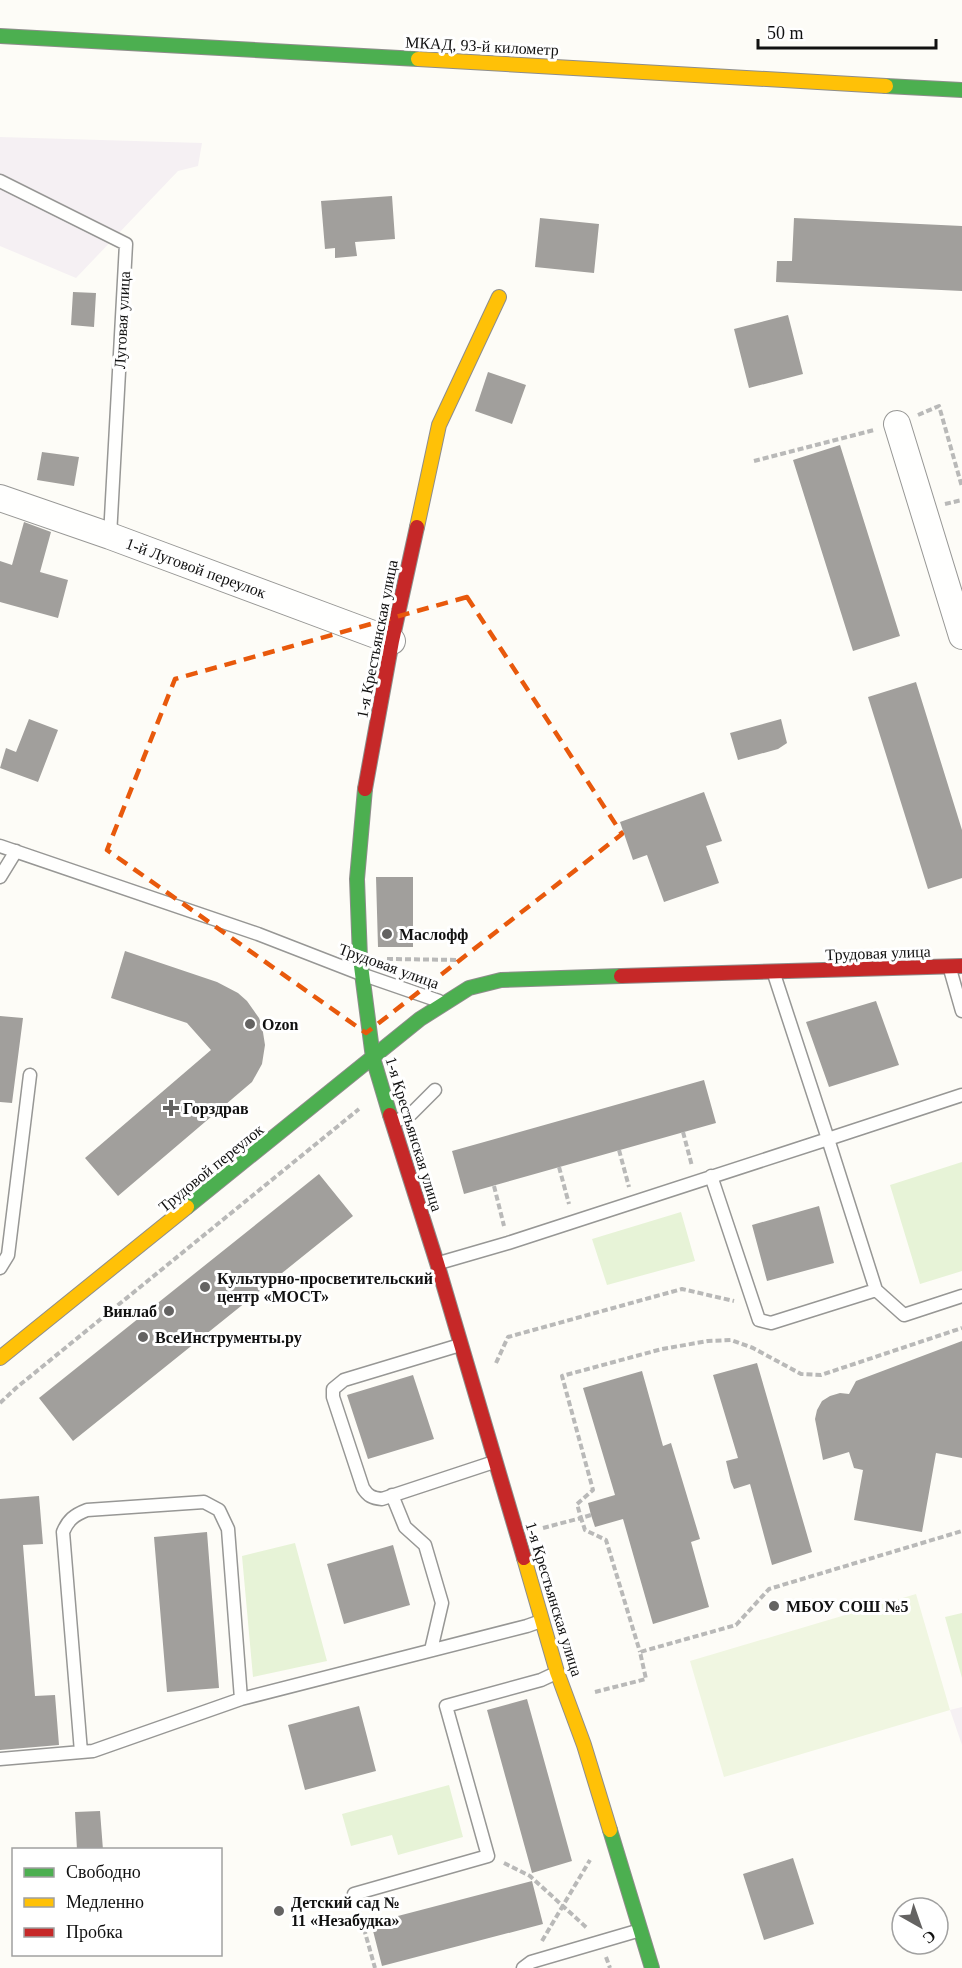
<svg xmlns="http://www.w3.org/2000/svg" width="962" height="1968" font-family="'Times New Roman',serif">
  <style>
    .industrial { fill: #f5f0f3 }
    .green { fill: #e7f3d7 }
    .pitch { fill: #f0f6e1 }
    .building { fill: #a19f9c }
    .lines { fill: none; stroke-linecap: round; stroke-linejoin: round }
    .lane-casing { stroke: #979795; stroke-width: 15 }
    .street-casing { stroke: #979795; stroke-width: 28 }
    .fast-casing { stroke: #8e8d8b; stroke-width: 16 }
    .slow-casing { stroke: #8e8d8b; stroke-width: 16 }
    .jam-casing { stroke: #8e8d8b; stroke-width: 16 }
    .path { stroke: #b9b9b8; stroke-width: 4; stroke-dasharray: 6 3; stroke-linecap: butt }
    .lane { stroke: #fffffe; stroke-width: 12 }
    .street { stroke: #fffffe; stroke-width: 26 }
    .fast { stroke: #4caf50; stroke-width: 14 }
    .slow { stroke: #ffc107; stroke-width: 14 }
    .jam { stroke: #c62828; stroke-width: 14 }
    .marked { fill: none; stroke: #e8590c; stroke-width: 4.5; stroke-dasharray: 12 8; stroke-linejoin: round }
    .poi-dot { fill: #646362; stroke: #fff; stroke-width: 2 }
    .labels { text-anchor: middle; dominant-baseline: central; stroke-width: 6; stroke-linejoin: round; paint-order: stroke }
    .street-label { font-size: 16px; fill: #111; stroke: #fff }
    .poi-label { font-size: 16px; font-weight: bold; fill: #111; stroke: #fff; text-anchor: start }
  </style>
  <rect width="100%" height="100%" fill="#fdfcf7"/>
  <path class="industrial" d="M 0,137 L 202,143 L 198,166 L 178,171 L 76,278 L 0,246 Z
    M 962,1707 L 962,1745 L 950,1710 Z"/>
  <path class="green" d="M 962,1162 L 962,1271 L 920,1284 L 890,1185 Z
    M 681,1212 L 695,1261 L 607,1285 L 592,1239 Z
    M 295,1543 L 327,1661 L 253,1677 L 242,1556 Z
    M 962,1613 L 962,1678 L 945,1617 Z
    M 449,1785 L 463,1837 L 398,1855 L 392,1835 L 351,1846 L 342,1814 Z"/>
  <path class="pitch" d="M 916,1594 L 950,1710 L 724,1777 L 690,1661 Z"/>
  <path class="building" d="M 392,196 L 395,239 L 355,242 L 357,256 L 335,258 L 335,248 L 325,249 L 321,201 Z
    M 540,218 L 599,224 L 594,273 L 535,267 Z
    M 794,218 L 962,226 L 962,291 L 776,282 L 777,261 L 792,261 Z
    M 73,292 L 96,293 L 94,327 L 71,325 Z
    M 788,315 L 803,374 L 749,388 L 734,329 Z
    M 488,372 L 526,385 L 512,424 L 475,411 Z
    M 840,445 L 900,636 L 853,651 L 793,460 Z
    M 42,452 L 79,457 L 74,486 L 37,480 Z
    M 24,522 L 51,532 L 40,572 L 68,580 L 58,618 L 0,602 L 0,561 L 12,565 Z
    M 916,682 L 962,830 L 962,878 L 928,889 L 868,697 Z
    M 29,719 L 58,730 L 38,782 L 0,768 L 6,748 L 16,752 Z
    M 781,719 L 787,743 L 778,749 L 738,760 L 730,733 Z
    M 704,792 L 722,841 L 706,846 L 719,883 L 664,902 L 647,855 L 633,860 L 620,822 Z
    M 376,877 L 413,877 L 413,947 L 378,947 Z
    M 125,951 L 217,982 L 238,993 L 247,1001 L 259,1018 L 262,1026 L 265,1045 L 262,1064 L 252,1082 L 118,1196 L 85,1158 L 211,1050 L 187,1023 L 111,998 Z
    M 876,1001 L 899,1065 L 829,1087 L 806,1022 Z
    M 0,1016 L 23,1018 L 12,1103 L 0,1102 Z
    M 704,1080 L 716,1123 L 464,1194 L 452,1151 Z
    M 319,1174 L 353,1216 L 73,1441 L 39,1398 Z
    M 819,1206 L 834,1263 L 767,1281 L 752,1225 Z
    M 962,1341 L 962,1458 L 936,1453 L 922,1532 L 854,1520 L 863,1470 L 854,1468 L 849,1452 L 823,1460 L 815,1419 L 817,1410 L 822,1401 L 830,1396 L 840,1393 L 849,1394 L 856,1381 Z
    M 757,1363 L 812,1552 L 772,1565 L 750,1484 L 734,1489 L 731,1482 L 726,1461 L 738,1458 L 713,1375 Z
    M 642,1371 L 663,1446 L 671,1443 L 700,1539 L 691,1542 L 709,1607 L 653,1624 L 623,1519 L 595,1527 L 591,1515 L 588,1503 L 615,1495 L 583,1388 Z
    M 413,1375 L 434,1439 L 368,1459 L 347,1395 Z
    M 39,1496 L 43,1544 L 23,1545 L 35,1696 L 55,1695 L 59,1745 L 0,1750 L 0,1499 Z
    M 207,1532 L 219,1688 L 167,1692 L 154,1537 Z
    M 393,1545 L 410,1605 L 344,1624 L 327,1564 Z
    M 527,1699 L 572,1861 L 532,1873 L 487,1710 Z
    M 359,1706 L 376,1771 L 305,1790 L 288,1725 Z
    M 100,1811 L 103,1850 L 77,1850 L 75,1812 Z
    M 793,1858 L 814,1924 L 764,1940 L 743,1874 Z
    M 532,1881 L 543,1924 L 382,1966 L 371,1923 Z"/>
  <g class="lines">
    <defs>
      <path id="lane" d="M 0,181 L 126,244 L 110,536
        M 0,846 L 258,934 L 361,974 L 439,1001
        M 0,877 L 16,851
        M 950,969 L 962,1011
        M 394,1122 L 411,1114 L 435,1090
        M 711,1176 L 759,1320 L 771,1323 L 876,1290 L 828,1139 L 962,1095
        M 439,1263 L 508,1243 L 828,1139 L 774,974
        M 0,1268 L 8,1255 L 30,1075
        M 876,1290 L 904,1315 L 962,1296
        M 460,1345 L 344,1380 L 333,1389 L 333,1397 L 363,1488 C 368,1496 372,1498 382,1499 L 494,1462
        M 392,1495 L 405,1527 L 425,1545 L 442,1603 L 431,1650
        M 81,1752 L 63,1532 C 68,1520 74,1515 87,1510 L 204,1502 L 219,1510 L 228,1529 L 241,1699
        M 0,1759 L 93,1751 L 241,1699 L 527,1626 L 541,1621
        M 354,1894 L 488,1856 L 446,1706 L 541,1680 L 556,1673
        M 523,1968 L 531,1962 L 637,1931"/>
      <path id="street" d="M 897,424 L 962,636
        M 0,498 L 110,536 L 392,641"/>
      <path id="fast" d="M 0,36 L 418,59
        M 886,86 L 962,90
        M 365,789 L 357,879 L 360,958 L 373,1058 L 390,1115
        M 187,1207 L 420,1019 L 469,988 L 501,980 L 621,976
        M 610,1830 L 652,1968"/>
      <path id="slow" d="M 418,59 L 886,86
        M 417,527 L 439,425 L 499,297
        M 0,1358 L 187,1207
        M 524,1558 L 557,1672 L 584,1745 L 610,1830"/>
      <path id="jam" d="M 365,789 L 392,641 L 417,527
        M 621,976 L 962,966
        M 390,1115 L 437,1263 L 524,1558"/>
    </defs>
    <use href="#lane" class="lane-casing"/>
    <use href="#street" class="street-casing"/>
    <use href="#fast" class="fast-casing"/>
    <use href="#slow" class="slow-casing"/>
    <use href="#jam" class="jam-casing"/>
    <path class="path" d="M 918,415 L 939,406 L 962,487
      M 754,461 L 874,430
      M 945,504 L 962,500
      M 387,959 L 461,960
      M 683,1132 L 692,1166
      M 619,1150 L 629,1187
      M 559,1167 L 569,1204
      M 494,1186 L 504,1226
      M 496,1363 L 508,1337 L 682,1289 L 734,1301
      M 0,1403 L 16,1388 L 359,1109
      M 591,1515 L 581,1518 L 585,1530 L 606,1540 L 640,1652
      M 543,1528 L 581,1518 L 577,1504 L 593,1490 L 562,1376 L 662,1349 L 708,1341 L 731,1340 L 753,1348 L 801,1374 L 821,1375 L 962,1328
      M 595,1692 L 646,1679 L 640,1652 L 736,1625 L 769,1589 L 962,1531
      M 504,1863 L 530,1876 L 587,1928
      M 359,1911 L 375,1968
      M 542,1941 L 590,1860
      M 606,1957 L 610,1968"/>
    <use href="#lane" class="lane"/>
    <use href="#street" class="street"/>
    <use href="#fast" class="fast"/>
    <use href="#slow" class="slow"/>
    <use href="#jam" class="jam"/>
  </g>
  <path class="marked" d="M 467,597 L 622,834 L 366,1033 L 107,850 L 175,679 Z"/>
  <g class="poi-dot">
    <circle cx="387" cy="934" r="6"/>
    <circle cx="250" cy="1024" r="6"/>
    <path d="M168 1099h6v6h6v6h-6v6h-6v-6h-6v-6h6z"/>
    <circle cx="205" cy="1287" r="6"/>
    <circle cx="169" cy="1311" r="6"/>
    <circle cx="143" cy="1337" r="6"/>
    <circle cx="774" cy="1606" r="6"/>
    <circle cx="279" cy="1911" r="6"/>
  </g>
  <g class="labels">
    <g class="street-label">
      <text transform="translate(482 46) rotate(3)">МКАД, 93-й километр</text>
      <text transform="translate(122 320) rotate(-87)">Луговая улица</text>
      <text transform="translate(196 568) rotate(20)">1-й Луговой переулок</text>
      <text transform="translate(377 639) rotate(-79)">1-я Крестьянская улица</text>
      <text transform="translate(878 953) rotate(-2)">Трудовая улица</text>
      <text transform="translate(389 966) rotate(20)">Трудовая улица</text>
      <text transform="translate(414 1134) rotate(73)">1-я Крестьянская улица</text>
      <text transform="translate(211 1168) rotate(-39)">Трудовой переулок</text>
      <text transform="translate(554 1599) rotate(73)">1-я Крестьянская улица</text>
    </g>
    <g class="poi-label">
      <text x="399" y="934">Маслофф</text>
      <text x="262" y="1024">Ozon</text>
      <text x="183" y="1108">Горздрав</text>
      <text x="217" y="1278">Культурно-просветительский<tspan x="217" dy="18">центр «МОСТ»</tspan></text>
      <text x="157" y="1311" text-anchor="end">Винлаб</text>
      <text x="155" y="1337">ВсеИнструменты.ру</text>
      <text x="786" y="1606">МБОУ СОШ №5</text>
      <text x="291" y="1902">Детский сад №<tspan x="291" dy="18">11 «Незабудка»</tspan></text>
    </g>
  </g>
  <rect x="12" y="1848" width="210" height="108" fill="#ffffff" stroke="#a0a0a0" stroke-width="1.5"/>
  <rect x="24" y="1868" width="30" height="9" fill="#4caf50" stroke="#a0a0a0" stroke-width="1.5"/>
  <text x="66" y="1878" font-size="18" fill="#111111">Свободно</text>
  <rect x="24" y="1898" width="30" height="9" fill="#ffc107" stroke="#a0a0a0" stroke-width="1.5"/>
  <text x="66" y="1908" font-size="18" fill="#111111">Медленно</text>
  <rect x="24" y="1928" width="30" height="9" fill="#c62828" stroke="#a0a0a0" stroke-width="1.5"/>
  <text x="66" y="1938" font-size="18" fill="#111111">Пробка</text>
  <g transform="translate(920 1926) rotate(140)"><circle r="28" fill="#ffffff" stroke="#a0a0a0" stroke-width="1.5"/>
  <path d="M0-4.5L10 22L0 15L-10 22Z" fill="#646362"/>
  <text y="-9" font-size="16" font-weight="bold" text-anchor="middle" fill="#111111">С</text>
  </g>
  <path d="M758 39v9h178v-9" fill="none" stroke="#111111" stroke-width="3"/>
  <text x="767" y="39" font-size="18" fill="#111111" stroke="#ffffff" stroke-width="4.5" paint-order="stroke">50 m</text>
</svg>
